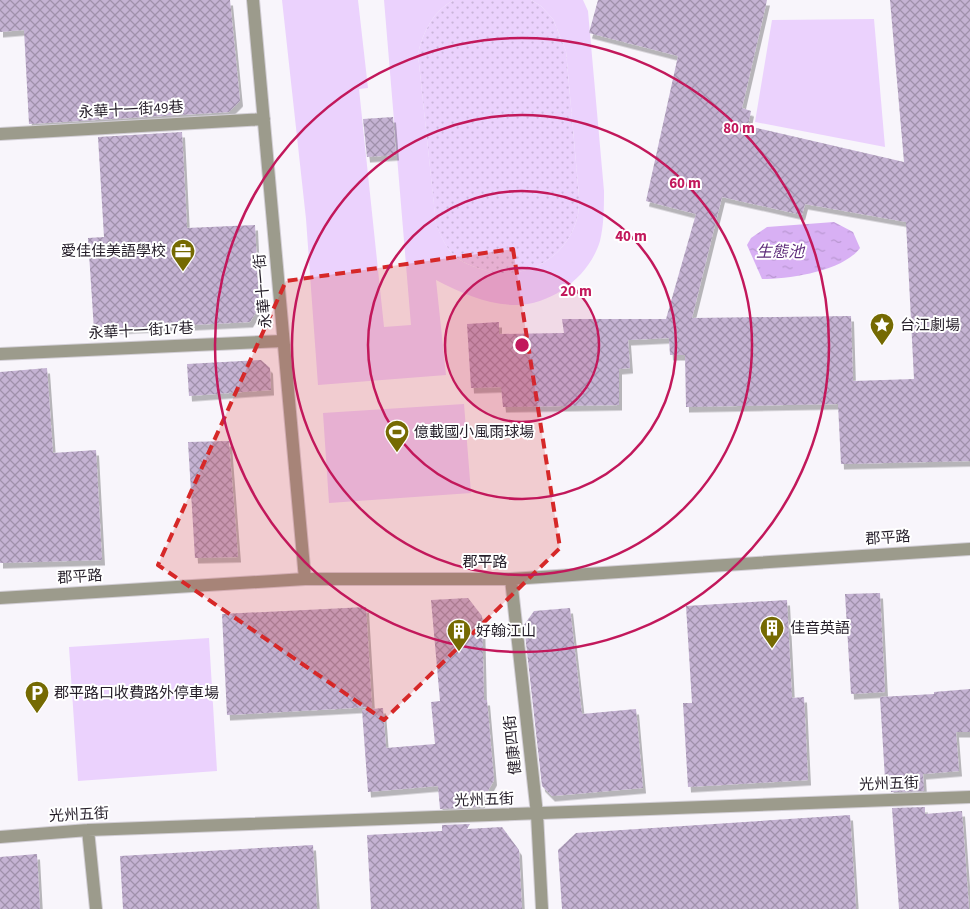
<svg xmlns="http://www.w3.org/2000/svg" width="970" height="909" font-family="'Source Sans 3','Noto Sans TC',sans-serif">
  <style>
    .grass { fill: url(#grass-dots) }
    .green { fill: #ebd2fd }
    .water { fill: url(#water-ripples) }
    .building { fill: url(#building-cross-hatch); fill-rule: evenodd; filter: url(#shadow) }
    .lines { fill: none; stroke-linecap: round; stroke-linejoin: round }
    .minor-casing { stroke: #d2ced5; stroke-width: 14 }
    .minor { stroke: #9c9b8c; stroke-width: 12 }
    .marked { fill: #d62828; fill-opacity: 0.2; stroke: #d62828; stroke-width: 4; stroke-dasharray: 10 6; stroke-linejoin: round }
    .ring { fill: none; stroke: #c2185b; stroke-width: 2.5 }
    .labels { text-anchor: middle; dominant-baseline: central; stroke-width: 4; stroke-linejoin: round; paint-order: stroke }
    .street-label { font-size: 15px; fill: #251e29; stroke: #fff }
    .poi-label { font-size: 15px; fill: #251e29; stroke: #fff; text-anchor: start }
    .water-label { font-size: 16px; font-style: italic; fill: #5e2c7a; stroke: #fff }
    .centre { fill: #c2185b; stroke: #fff; stroke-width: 2.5 }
    .ring-label { font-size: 15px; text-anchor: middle; font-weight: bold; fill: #c2185b; stroke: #fff; stroke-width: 4; stroke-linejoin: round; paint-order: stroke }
  </style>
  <defs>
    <pattern id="grass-dots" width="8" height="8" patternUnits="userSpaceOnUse" patternTransform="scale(1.25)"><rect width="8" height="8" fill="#ebd2fd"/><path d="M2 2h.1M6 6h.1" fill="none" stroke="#c9b4d9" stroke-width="1.8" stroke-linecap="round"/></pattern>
    <pattern id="water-ripples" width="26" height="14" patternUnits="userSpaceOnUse" patternTransform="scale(1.25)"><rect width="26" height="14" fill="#d8b0f4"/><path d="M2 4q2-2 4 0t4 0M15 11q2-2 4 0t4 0" fill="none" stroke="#b997d1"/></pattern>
    <pattern id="building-cross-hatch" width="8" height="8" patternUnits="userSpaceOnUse" patternTransform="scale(1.25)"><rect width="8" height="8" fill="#c5b3d3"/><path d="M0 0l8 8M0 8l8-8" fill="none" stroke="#a091ab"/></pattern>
    <filter id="shadow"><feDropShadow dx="3" dy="5.5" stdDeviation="0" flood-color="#0004"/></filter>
  </defs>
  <rect width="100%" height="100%" fill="#f8f5fb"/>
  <path class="grass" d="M 454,0 L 531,0 L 541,6 L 553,19 L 566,51 L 579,196 C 579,203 579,212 577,219 C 566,258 527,280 487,271 C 477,268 465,264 456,257 C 446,249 441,236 436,225 L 418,54 C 423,32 433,11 454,0 Z"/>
  <path class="green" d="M 282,0 L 358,0 L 368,88 L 359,89 L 384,327 L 411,325 L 384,0 L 454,0 C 433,11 423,32 418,54 L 436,224 C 441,236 446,249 456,257 C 464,264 477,268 487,271 C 527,280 566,258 577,219 C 579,212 579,203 579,196 L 566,51 L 553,19 L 541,6 L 531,0 L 583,0 L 588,11 L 604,191 C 604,208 604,224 600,241 C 590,275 553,305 516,305 C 488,305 461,293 436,280 L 446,375 L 318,385 L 306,219 Z
    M 874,19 L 885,147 L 755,122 L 772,20 Z
    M 464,404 L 471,493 L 329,503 L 323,413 Z
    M 209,638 L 217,771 L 78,781 L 69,647 Z"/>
  <path class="water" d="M 834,222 L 853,232 L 860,248 C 843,271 790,279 762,279 L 747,245 L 751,238 L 767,227 Z"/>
  <path class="building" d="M 0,0 L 230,0 L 240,101 L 229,112 L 29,124 L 24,30 L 0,32 Z
    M 598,0 L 767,0 L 742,108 L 751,111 L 748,126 L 904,162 L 890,0 L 970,0 L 970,461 L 841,464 L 838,404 L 686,407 L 685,355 L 670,355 L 669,338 L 628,340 L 630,368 L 619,369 L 619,405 L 503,407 L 501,387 L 471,388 L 467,324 L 499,322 L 499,334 L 564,333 L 562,319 L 666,319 L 696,214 L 646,201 L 678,56 L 589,33 ZM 722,197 L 802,215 L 805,204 L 906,222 L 914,379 L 853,381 L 851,316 L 692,318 Z
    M 393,117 L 396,155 L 367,157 L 363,119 Z
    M 182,132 L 187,228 L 255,225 L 259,307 L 250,322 L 94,330 L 88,238 L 104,237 L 98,137 Z
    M 261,360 L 270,368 L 271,390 L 189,396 L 187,364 Z
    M 47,368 L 53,453 L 96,450 L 102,560 L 0,563 L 0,372 Z
    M 229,441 L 238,557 L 195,558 L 188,442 Z
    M 880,593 L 885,692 L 851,694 L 845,594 Z
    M 468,598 L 482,616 L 484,700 L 487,700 L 494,780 L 479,807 L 440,809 L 438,786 L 368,792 L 362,710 L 383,708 L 386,748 L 435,744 L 431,702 L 440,701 L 431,600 Z
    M 787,600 L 792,698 L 804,697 L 808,780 L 688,787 L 683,703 L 692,703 L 686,606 Z
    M 366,607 L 372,707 L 227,715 L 222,614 Z
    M 570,608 L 582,714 L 636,709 L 643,788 L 552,796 L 542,786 L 524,625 L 534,611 Z
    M 970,689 L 970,732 L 956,732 L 959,771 L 923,774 L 924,791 L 891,792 L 890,779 L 885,779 L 880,697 L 934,694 L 934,692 Z
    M 925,807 L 925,814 L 962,811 L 969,909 L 899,909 L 892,808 Z
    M 850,815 L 856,909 L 562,909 L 558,850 L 576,833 Z
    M 470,824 L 467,829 L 502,827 L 519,850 L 522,909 L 371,909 L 367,835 L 442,831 L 442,825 Z
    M 313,845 L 317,909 L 123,909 L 120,856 Z
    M 37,854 L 40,909 L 0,909 L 0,857 Z"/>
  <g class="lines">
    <defs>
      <path id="minor" d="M 253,0 L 305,579
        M 0,134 L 264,119
        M 0,354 L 283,341
        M 511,579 L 537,814 L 542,909
        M 0,598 L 305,579 L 511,579 L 970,549
        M 88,830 L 96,909
        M 0,837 L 88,830 L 970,797"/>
    </defs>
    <use href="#minor" class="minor-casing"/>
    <use href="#minor" class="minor"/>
  </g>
  <path class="marked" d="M 513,249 L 560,548 L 384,720 L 158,565 L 286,281 Z"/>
  <circle cx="522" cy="345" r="77" fill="#c2185b" fill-opacity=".12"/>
  <g class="ring">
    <circle cx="522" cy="345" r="77"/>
    <circle cx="522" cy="345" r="154"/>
    <circle cx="522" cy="345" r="230"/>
    <circle cx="522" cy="345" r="307"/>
  </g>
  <defs>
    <symbol id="office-pin" viewBox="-11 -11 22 30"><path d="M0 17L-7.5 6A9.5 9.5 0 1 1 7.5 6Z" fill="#756a02" stroke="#fff"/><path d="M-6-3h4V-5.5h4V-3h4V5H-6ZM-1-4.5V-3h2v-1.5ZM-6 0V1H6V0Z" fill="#fff"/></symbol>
    <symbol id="sight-pin" viewBox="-11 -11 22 30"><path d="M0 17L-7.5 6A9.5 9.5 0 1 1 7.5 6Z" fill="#756a02" stroke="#fff"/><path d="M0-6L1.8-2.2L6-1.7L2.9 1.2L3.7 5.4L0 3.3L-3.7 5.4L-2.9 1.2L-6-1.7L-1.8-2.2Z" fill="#fff"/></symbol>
    <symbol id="stadium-pin" viewBox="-11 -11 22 30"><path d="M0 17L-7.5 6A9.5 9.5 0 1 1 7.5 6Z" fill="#756a02" stroke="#fff"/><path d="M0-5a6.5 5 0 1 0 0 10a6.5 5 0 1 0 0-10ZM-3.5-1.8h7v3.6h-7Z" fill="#fff"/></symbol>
    <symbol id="building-pin" viewBox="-11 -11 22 30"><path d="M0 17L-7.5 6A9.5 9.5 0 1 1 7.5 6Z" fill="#756a02" stroke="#fff"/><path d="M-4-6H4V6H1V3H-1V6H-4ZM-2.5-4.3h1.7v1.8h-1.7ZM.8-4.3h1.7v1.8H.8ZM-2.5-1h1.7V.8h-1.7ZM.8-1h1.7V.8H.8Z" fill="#fff"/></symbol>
    <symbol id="parking-pin" viewBox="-11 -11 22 30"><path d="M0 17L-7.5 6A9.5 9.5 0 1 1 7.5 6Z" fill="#756a02" stroke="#fff"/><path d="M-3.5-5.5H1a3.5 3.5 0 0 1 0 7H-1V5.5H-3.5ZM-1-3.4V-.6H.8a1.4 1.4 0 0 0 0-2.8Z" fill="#fff"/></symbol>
  </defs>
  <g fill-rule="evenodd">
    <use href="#office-pin" x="169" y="237" width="28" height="38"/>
    <use href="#sight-pin" x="868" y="311" width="28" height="38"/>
    <use href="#stadium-pin" x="383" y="418" width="28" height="38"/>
    <use href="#building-pin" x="758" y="614" width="28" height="38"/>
    <use href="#building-pin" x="445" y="617" width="28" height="38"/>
    <use href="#parking-pin" x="23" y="679" width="28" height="38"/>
  </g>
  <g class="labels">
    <g class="street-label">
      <text transform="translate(131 110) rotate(-3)">永華十一街49巷</text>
      <text transform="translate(263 291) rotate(-95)">永華十一街</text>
      <text transform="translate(141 331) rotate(-3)">永華十一街17巷</text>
      <text transform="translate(888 538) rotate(-4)">郡平路</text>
      <text x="485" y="562">郡平路</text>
      <text transform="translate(80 577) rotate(-4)">郡平路</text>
      <text transform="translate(513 745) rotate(-96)">健康四街</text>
      <text transform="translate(889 784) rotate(-2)">光州五街</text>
      <text transform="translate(484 800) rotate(-2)">光州五街</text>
      <text transform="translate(79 815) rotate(-3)">光州五街</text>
    </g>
    <g class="poi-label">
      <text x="166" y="251" text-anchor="end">愛佳佳美語學校</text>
      <text x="900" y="325">台江劇場</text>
      <text x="414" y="432">億載國小風雨球場</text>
      <text x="790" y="628">佳音英語</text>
      <text x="476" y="631">好翰江山</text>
      <text x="54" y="693">郡平路口收費路外停車場</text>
    </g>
    <g class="water-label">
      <text x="780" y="252">生態池</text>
    </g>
  </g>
  <circle cx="522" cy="345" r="8" class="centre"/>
  <g class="ring-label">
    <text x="739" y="133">80 m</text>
    <text x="685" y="188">60 m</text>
    <text x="631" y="241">40 m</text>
    <text x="576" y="296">20 m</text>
  </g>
</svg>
